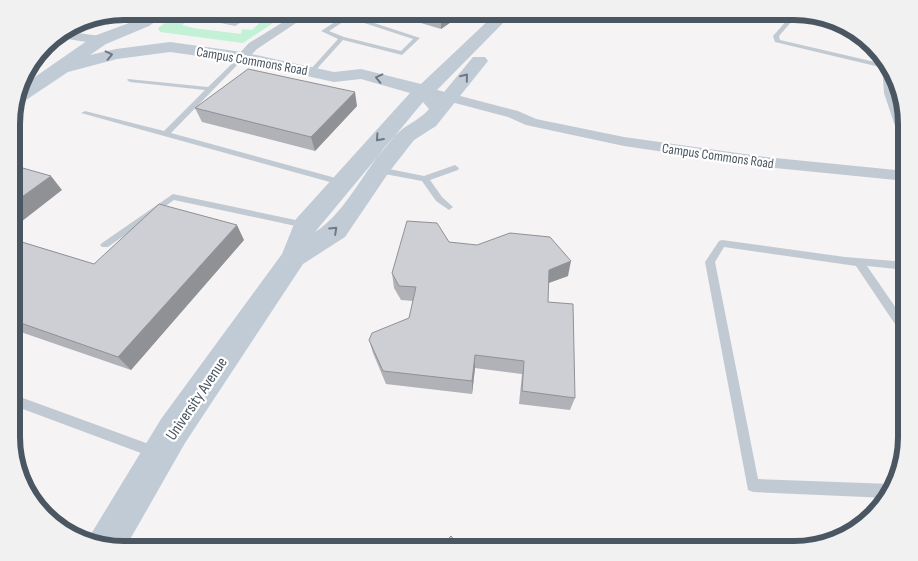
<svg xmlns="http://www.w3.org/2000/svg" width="918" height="561" font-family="'Sofia Sans Condensed',sans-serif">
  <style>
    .green { fill: #c3f1d5 }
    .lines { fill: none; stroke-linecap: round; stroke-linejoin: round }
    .lane { fill: #c1cad2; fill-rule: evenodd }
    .street { fill: #c1cad2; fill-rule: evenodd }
    .secondary { fill: #c1cbd6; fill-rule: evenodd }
    .wall { fill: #b0b2b7 }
    .shaded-wall { fill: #909195 }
    .building { fill: #cdcfd5; stroke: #909195 }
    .oneway { stroke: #6e7984 }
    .labels { text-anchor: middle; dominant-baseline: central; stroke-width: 4.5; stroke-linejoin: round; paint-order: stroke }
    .far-street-label { font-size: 14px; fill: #4a5661; stroke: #fff }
    .street-label { font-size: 16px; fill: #4a5661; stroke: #fff }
    .rim { fill: none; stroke: #4a5661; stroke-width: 6 }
  </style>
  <rect width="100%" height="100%" fill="#f5f3f3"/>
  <path class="green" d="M 182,11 L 199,11 L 182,25 L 193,28 L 241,34 L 242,29 L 252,30 L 273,11 L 291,11 L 243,43 L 160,32 L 158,28 Z"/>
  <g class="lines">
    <path class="lane" d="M 216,11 L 223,11 L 213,18 L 234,22 L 253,11 L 260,11 L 235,26 L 206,20 L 206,18 Z
      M 795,11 L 799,13 L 779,36 L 780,40 L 888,65 L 891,67 L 888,69 L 775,42 L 773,36 Z
      M 346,15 L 350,15 L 420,38 L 402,55 L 343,40 L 314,72 L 310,72 L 310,70 L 338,39 L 321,31 ZM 349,18 L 413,39 L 401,51 L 344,37 L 329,31 Z
      M 240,56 L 245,57 L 171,133 L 343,180 L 343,184 L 337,184 L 81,113 L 85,111 L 164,131 L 205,90 L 130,82 L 127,80 L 128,79 L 208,87 Z
      M 455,165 L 459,168 L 458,170 L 430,180 L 442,197 L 453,207 L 449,210 L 436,201 L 422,181 L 379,173 L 375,170 L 379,167 L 424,176 Z
      M 173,194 L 305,222 L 310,225 L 305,228 L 174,200 L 108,247 L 102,247 L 100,245 L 102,243 Z
      M 722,240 L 845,257 L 907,262 L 907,270 L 867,266 L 907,324 L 907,337 L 903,336 L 856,266 L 724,247 L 715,262 L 758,479 L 891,484 L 893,485 L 888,498 L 753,492 L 748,490 L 705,262 L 719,241 Z
      M 12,394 L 157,447 L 162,449 L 163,453 L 162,457 L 157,459 L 12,405 Z"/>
    <path class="street" d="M 301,11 L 314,11 L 257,49 L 246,60 L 238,60 L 236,57 L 249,43 Z
      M 63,31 L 100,36 L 106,40 L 100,44 L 54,37 Z
      M 885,61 L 891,67 L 906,117 L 906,139 L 901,138 L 898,135 L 884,93 L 882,64 Z
      M 422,86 L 518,111 L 536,119 L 624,137 L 765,157 L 906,171 L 906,181 L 765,167 L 624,146 L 526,125 L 508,117 L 417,93 L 415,90 L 417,87 Z"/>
    <path class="secondary" d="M 151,11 L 170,11 L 149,26 L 106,44 L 90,55 L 116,49 L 170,42 L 242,52 L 334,72 L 361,69 L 421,84 L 493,16 L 512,11 L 529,11 L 522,18 L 504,22 L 435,92 L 440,97 L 473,57 L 485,57 L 488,61 L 436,126 L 414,140 L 389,172 L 345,237 L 303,264 L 185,443 L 124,550 L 88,539 L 161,419 L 282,254 L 296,219 L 410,93 L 361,79 L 334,82 L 242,62 L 170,52 L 117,59 L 68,72 L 23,102 L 14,103 L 19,88 L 94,36 L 137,20 ZM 423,102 L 429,109 C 421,119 409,123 399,132 C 369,159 348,212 315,232 Z"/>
  </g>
  <path class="wall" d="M 391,11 L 467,11 L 441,29 L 391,14 Z
    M 357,106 L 315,151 L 202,122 L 195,108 Z
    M 12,239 L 94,264 L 244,240 L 131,370 L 12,329 Z
    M 449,242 L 568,276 L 548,283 L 548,302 L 575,398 L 570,410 L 519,404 L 522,374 L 475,368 L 472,394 L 386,384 L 373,353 L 369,340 L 409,318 L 413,301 L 401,300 L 394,288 L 392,273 Z"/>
  <path class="shaded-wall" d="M 447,11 L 467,11 L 441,29 L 441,16 Z
    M 355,92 L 357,106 L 315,151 L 311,137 Z
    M 51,176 L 62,190 L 12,229 L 12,204 Z
    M 237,225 L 244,240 L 131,370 L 118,357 Z
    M 571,261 L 568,276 L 546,284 L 549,270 Z
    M 475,355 L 475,368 L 472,394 L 472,381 Z"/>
  <path class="building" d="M 425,11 L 447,11 L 441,16 Z
    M 248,69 L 355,92 L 311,137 L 195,108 Z
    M 12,165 L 51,176 L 12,204 Z
    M 159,204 L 237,225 L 118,357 L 12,320 L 12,239 L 94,264 Z
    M 407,221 L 437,223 L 449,242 L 477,245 L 510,233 L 550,237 L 571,261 L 549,270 L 548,302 L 573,304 L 575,398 L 522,391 L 524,361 L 475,355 L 472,381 L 383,371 L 369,340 L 372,333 L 409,318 L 416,287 L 399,286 L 392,273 Z
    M 451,536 L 463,550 L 437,550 Z"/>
  <defs><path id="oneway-chevron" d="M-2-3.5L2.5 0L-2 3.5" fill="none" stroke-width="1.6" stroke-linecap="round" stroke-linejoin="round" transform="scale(1.25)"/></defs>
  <g class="oneway">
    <use href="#oneway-chevron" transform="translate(109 55) rotate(-13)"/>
    <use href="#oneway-chevron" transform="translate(465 77) rotate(-51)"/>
    <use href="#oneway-chevron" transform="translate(379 78) rotate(-167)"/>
    <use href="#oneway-chevron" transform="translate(379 138) rotate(132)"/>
    <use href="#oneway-chevron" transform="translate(334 230) rotate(-43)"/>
  </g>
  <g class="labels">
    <g class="far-street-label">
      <text transform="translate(252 61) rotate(10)">Campus Commons Road</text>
      <text transform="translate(718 156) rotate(8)">Campus Commons Road</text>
    </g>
    <g class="street-label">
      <text transform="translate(197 399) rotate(-56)">University Avenue</text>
    </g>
  </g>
  <path d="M0 0H918V561H0ZM124 20H794A104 104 0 0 1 898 124V437A104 104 0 0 1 794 541H124A104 104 0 0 1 20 437V124A104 104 0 0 1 124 20Z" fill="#f1f1f2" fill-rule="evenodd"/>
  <path class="rim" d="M124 20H794A104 104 0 0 1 898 124V437A104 104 0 0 1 794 541H124A104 104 0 0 1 20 437V124A104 104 0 0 1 124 20Z"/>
</svg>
